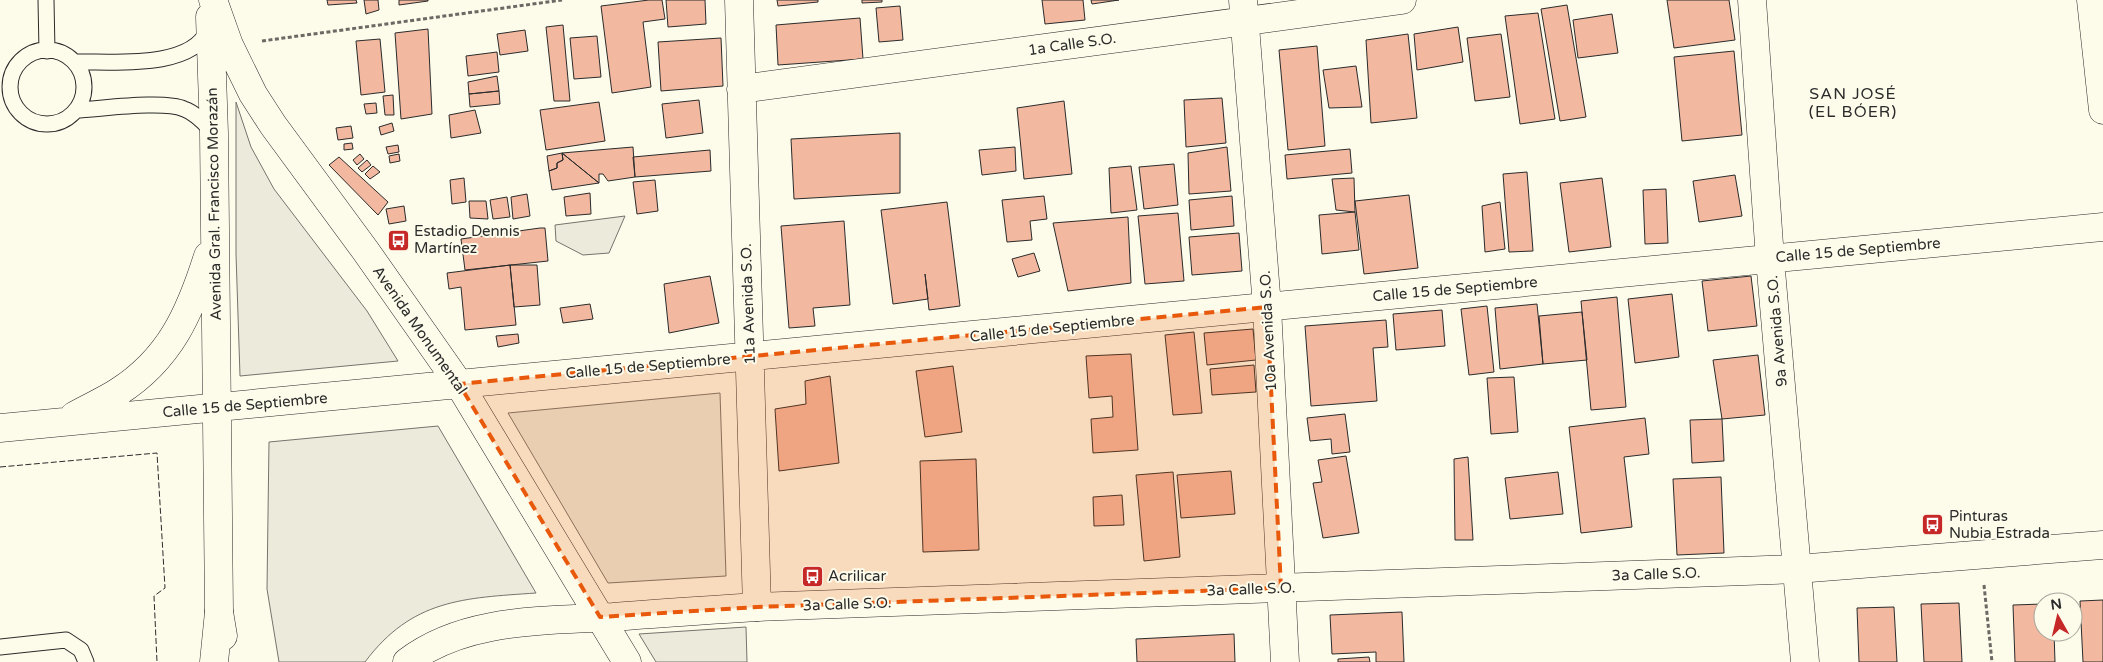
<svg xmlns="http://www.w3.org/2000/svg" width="2103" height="662" font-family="'Varela Round',sans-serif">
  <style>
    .green { fill: #ecebdb; stroke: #74746e }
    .building { fill: #f2b8a0; stroke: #2b2b2b }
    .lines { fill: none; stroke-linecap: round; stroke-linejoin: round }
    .lane-casing { stroke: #2b2b2b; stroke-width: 17 }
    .street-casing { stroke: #2b2b2b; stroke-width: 29 }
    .secondary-casing { stroke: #2b2b2b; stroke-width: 29 }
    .highway-casing { stroke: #2b2b2b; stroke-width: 29 }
    .path { stroke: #6a6964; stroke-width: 3; stroke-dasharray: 4 2.5; stroke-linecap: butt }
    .lane { stroke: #fdfbea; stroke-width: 15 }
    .street { stroke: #fdfbea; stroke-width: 28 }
    .secondary { stroke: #fdfbea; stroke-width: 28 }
    .highway { stroke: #fdfbea; stroke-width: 28 }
    .fence { stroke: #2b2b2b; stroke-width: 1; stroke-dasharray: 6 2.5; stroke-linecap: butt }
    .marked { fill: #e8590c; fill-opacity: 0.2; stroke: #e8590c; stroke-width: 4; stroke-dasharray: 10 6; stroke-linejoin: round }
    .labels { text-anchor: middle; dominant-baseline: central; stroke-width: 4; stroke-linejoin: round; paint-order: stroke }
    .street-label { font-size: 15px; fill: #2b2b2b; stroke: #fdfbea }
    .poi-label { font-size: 15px; fill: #2b2b2b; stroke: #fdfbea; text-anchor: start }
    .neighbourhood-label { font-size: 16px; letter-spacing: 1px; fill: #2b2b2b; stroke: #fdfbea }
  </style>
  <rect width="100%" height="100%" fill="#fdfbea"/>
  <path class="green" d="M 236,102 L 251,147 L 274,189 L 367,311 L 398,361 L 240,376 L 236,254 Z
    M 625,216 L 609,253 L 583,255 L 556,241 L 555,225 Z
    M 720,393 L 726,576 L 608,583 L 508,413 Z
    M 438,426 L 536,593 C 464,598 412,599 365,662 L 279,662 L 267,589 L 269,442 Z
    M 746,627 L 747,662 L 656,662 L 639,634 Z"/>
  <path class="building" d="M 327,0 L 356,0 L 357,3 L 328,5 Z
    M 364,0 L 378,0 L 379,10 L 366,14 Z
    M 399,0 L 428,0 L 428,1 L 399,5 Z
    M 649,0 L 662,0 L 665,19 L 643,22 L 651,87 L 612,93 L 601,6 Z
    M 666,0 L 705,0 L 706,24 L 668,27 Z
    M 777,0 L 818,0 L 818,2 L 778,6 Z
    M 862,0 L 882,0 L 882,2 L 862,3 Z
    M 1042,0 L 1083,0 L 1085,20 L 1045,24 Z
    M 1091,0 L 1119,0 L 1092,4 Z
    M 1667,0 L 1729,0 L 1735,40 L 1674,48 Z
    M 1567,5 L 1586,117 L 1560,121 L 1541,9 Z
    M 900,6 L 903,40 L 879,42 L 876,8 Z
    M 1538,13 L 1555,119 L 1520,124 L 1505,16 Z
    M 1612,14 L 1618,53 L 1578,58 L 1573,20 Z
    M 860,18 L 863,59 L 778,65 L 776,25 Z
    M 563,25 L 570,101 L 554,101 L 546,27 Z
    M 1458,27 L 1463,62 L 1417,70 L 1414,34 Z
    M 428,29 L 432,114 L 401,119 L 395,33 Z
    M 525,30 L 528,51 L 500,55 L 497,34 Z
    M 1408,34 L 1417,118 L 1371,123 L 1366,40 Z
    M 1501,34 L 1510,97 L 1475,101 L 1467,38 Z
    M 597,36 L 601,77 L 574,79 L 570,38 Z
    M 721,38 L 723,86 L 661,91 L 658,42 Z
    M 380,39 L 385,92 L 361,95 L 356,41 Z
    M 1317,46 L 1325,146 L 1288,150 L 1279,50 Z
    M 1734,51 L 1742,135 L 1682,141 L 1674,57 Z
    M 497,52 L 499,72 L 468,76 L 466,56 Z
    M 1356,66 L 1362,107 L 1329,108 L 1323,70 Z
    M 497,76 L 499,91 L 469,94 L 468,82 Z
    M 499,91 L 500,104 L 470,107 L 469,94 Z
    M 393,95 L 394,115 L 385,115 L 383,96 Z
    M 1222,98 L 1226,143 L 1186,147 L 1184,100 Z
    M 699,100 L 703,133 L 666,138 L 662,104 Z
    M 1064,101 L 1072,174 L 1024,179 L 1017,108 Z
    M 599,102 L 605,141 L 546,150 L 540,110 Z
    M 376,103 L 377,113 L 366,114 L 364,104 Z
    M 475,110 L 481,133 L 451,138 L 449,115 Z
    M 392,123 L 394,131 L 381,135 L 379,127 Z
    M 351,126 L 353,138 L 338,140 L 336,128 Z
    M 900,133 L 900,193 L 794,199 L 791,139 Z
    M 352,143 L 353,149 L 344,150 L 344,144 Z
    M 398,145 L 399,152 L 388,154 L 386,147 Z
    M 633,147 L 635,177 L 608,181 L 603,174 L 599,174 L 599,183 L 562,153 Z
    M 1015,147 L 1016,171 L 982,175 L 979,150 Z
    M 1227,147 L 1231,191 L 1189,194 L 1188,153 Z
    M 1350,149 L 1352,173 L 1287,179 L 1285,155 Z
    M 710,150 L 711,171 L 635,177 L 633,157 Z
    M 562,153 L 563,160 L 557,163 L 557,168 L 549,171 L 547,156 Z
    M 562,153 L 599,183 L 552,190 L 549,171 L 557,168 L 557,163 L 563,160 Z
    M 360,154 L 364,159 L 357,165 L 353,160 Z
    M 399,154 L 400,161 L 390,163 L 389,156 Z
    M 339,157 L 388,202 L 378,215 L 329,165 Z
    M 367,160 L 371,165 L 362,172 L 358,168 Z
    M 1174,164 L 1178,205 L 1144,209 L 1139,167 Z
    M 373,166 L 380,172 L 370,179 L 365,174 Z
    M 1131,166 L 1137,210 L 1111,213 L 1109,168 Z
    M 1527,172 L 1533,251 L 1509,252 L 1503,174 Z
    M 1735,175 L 1742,216 L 1699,222 L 1693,181 Z
    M 464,178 L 466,202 L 452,204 L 450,180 Z
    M 1354,178 L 1355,212 L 1336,210 L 1332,179 Z
    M 1602,178 L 1611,247 L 1569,252 L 1560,183 Z
    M 655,180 L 658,211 L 637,214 L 633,182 Z
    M 1666,189 L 1668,243 L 1645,244 L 1643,190 Z
    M 590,193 L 591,214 L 566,216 L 564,197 Z
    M 527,194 L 530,216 L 513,219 L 511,197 Z
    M 1409,195 L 1418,268 L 1364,274 L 1355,201 Z
    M 1044,196 L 1047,219 L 1030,221 L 1032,240 L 1007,242 L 1002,200 Z
    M 1232,196 L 1234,226 L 1191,230 L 1189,200 Z
    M 507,197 L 510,217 L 493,219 L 490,200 Z
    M 469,201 L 486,201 L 488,219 L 470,218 Z
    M 947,202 L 960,306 L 929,310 L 925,274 L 928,299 L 893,304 L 881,210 Z
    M 1500,202 L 1505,249 L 1485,252 L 1482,206 Z
    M 404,206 L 406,221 L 389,224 L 386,209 Z
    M 1355,212 L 1359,250 L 1322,254 L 1319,215 Z
    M 1178,213 L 1184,281 L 1145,284 L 1138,216 Z
    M 1128,217 L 1131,283 L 1068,291 L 1053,223 Z
    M 844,221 L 850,305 L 813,308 L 815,326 L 789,328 L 781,226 Z
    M 540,228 L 545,228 L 548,261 L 465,270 L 461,239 Z
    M 1239,233 L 1242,271 L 1192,275 L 1189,237 Z
    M 1034,253 L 1040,271 L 1018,277 L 1012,259 Z
    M 510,265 L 516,325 L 465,330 L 461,287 L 449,289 L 447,273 Z
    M 510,265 L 537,265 L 540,305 L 514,307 Z
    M 710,276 L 719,323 L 669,333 L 664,284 Z
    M 1751,276 L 1757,326 L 1708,331 L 1702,281 Z
    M 1672,294 L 1679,357 L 1635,363 L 1628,299 Z
    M 1617,297 L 1626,407 L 1591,410 L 1581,301 Z
    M 590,304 L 593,319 L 563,323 L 560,308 Z
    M 1537,304 L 1543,364 L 1500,369 L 1495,308 Z
    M 1487,306 L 1494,372 L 1469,375 L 1461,309 Z
    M 1442,310 L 1445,346 L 1396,350 L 1393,314 Z
    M 1582,312 L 1587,360 L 1543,364 L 1539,316 Z
    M 1386,320 L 1388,347 L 1373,348 L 1377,401 L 1311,406 L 1305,326 Z
    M 1253,329 L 1256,360 L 1207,365 L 1204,333 Z
    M 1194,332 L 1202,413 L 1173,415 L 1165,335 Z
    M 518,334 L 519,343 L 498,347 L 496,336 Z
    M 1131,354 L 1138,450 L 1093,453 L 1091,419 L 1113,417 L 1112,396 L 1089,398 L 1086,356 Z
    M 1758,355 L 1765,415 L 1722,419 L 1713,360 Z
    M 1254,365 L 1256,392 L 1212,395 L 1210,369 Z
    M 953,366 L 962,432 L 925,437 L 916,371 Z
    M 830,376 L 839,463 L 779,471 L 775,409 L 806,404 L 805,381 Z
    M 1514,377 L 1518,432 L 1491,434 L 1487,378 Z
    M 1345,414 L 1350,452 L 1332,454 L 1331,439 L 1310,441 L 1307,418 Z
    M 1645,418 L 1649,454 L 1624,457 L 1632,527 L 1581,533 L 1569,427 Z
    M 1722,419 L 1724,461 L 1692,463 L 1690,420 Z
    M 1346,456 L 1359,533 L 1323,538 L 1313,483 L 1322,482 L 1318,460 Z
    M 1468,457 L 1473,540 L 1455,540 L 1454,459 Z
    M 976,459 L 979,550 L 923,552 L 920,461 Z
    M 1231,471 L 1235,514 L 1181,518 L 1177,475 Z
    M 1173,472 L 1180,557 L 1144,561 L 1136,475 Z
    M 1558,472 L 1563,514 L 1510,519 L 1505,478 Z
    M 1721,477 L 1724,553 L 1677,555 L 1673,479 Z
    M 1122,495 L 1124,525 L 1094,526 L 1093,497 Z
    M 2103,600 L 2103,662 L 2083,662 L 2080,601 Z
    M 1959,603 L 1962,662 L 1924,662 L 1921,604 Z
    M 2043,604 L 2043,632 L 2054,632 L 2055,662 L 2015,662 L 2013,605 Z
    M 1894,607 L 1897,662 L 1859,662 L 1857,608 Z
    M 1402,612 L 1404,662 L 1376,662 L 1376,652 L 1332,654 L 1330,615 Z
    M 1234,634 L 1235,662 L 1137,662 L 1136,639 Z
    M 1369,657 L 1370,662 L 1338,662 L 1338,659 Z"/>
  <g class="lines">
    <defs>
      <path id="lane" d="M 46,0 L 47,51
        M10 87a37 37 0 1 1 74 0a37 37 0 1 1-74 0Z
        M 75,62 C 111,61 191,70 208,30
        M 76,110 C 101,109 164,100 184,109 C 196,113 205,124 214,133
        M 0,647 L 66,640 L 81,650 L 86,662"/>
      <path id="street" d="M 739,0 L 757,607
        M 1243,0 L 1267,307 L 1285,662
        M 1752,0 L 1770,259 L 1805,662
        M 2091,0 L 2103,110
        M 741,89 L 1402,0
        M 459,384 L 2103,227"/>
      <path id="secondary" d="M 213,0 L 229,45 L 253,94 L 273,125 L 365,250 L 459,384 L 627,662
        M 210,17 L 214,133 L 219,612 L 223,636
        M 74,416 C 88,408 104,401 118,392 C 170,359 190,313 208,256
        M 0,428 L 459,384"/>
      <path id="highway" d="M 214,662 L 219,612
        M 407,662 C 464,618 544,621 613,617 C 661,613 709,610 757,607 L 1797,569 L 2103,545"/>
    </defs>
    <use href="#lane" class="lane-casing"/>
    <use href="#street" class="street-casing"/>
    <use href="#secondary" class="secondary-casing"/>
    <use href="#highway" class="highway-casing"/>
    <path class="path" d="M 262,41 L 562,0
      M 1984,585 L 1992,662"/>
    <use href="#lane" class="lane"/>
    <use href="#street" class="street"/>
    <use href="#secondary" class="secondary"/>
    <use href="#highway" class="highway"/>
    <path class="fence" d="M 0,467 L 157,453 L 165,588 L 154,596 L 157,662"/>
  </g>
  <path class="marked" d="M 1267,307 L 1281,588 L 757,607 L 600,617 L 459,384 Z"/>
  <defs>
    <symbol id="bus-square" viewBox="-11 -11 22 22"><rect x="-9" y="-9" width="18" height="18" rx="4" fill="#c62828" stroke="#fdfbea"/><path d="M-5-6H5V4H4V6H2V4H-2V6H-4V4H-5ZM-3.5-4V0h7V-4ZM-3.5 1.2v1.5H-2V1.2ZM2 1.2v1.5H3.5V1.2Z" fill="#fff"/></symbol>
  </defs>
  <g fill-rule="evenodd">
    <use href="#bus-square" x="386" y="228" width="25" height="25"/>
    <use href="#bus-square" x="1920" y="512" width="25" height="25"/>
    <use href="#bus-square" x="800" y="564" width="25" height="25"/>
  </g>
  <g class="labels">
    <g class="street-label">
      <text transform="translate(1072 44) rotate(-8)">1a Calle S.O.</text>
      <text transform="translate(214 204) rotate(-91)">Avenida Gral. Francisco Morazán</text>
      <text transform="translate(1858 250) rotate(-5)">Calle 15 de Septiembre</text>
      <text transform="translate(1455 289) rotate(-5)">Calle 15 de Septiembre</text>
      <text transform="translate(748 304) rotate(-92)">11a Avenida S.O.</text>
      <text transform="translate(1052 328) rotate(-6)">Calle 15 de Septiembre</text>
      <text transform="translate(420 330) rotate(55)">Avenida Monumental</text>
      <text transform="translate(1268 331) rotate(-93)">10a Avenida S.O.</text>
      <text transform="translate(1777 331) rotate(-95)">9a Avenida S.O.</text>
      <text transform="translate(648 366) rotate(-5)">Calle 15 de Septiembre</text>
      <text transform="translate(245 405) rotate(-5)">Calle 15 de Septiembre</text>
      <text transform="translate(1656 574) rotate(-2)">3a Calle S.O.</text>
      <text transform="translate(1251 589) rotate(-2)">3a Calle S.O.</text>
      <text transform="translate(847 604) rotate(-2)">3a Calle S.O.</text>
    </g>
    <g class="poi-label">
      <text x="414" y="231">Estadio Dennis<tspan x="414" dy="17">Martínez</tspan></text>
      <text x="1949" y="516">Pinturas<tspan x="1949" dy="17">Nubia Estrada</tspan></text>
      <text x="828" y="576">Acrilicar</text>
    </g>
    <g class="neighbourhood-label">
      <text x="1853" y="94">SAN JOSÉ<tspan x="1853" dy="18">(EL BÓER)</tspan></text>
    </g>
  </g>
  <g transform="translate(2058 617) rotate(352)"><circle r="24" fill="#fdfbea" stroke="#a9a89e"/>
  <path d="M0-4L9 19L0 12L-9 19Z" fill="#c62828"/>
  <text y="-8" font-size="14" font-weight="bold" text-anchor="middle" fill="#2b2b2b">N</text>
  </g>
</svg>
